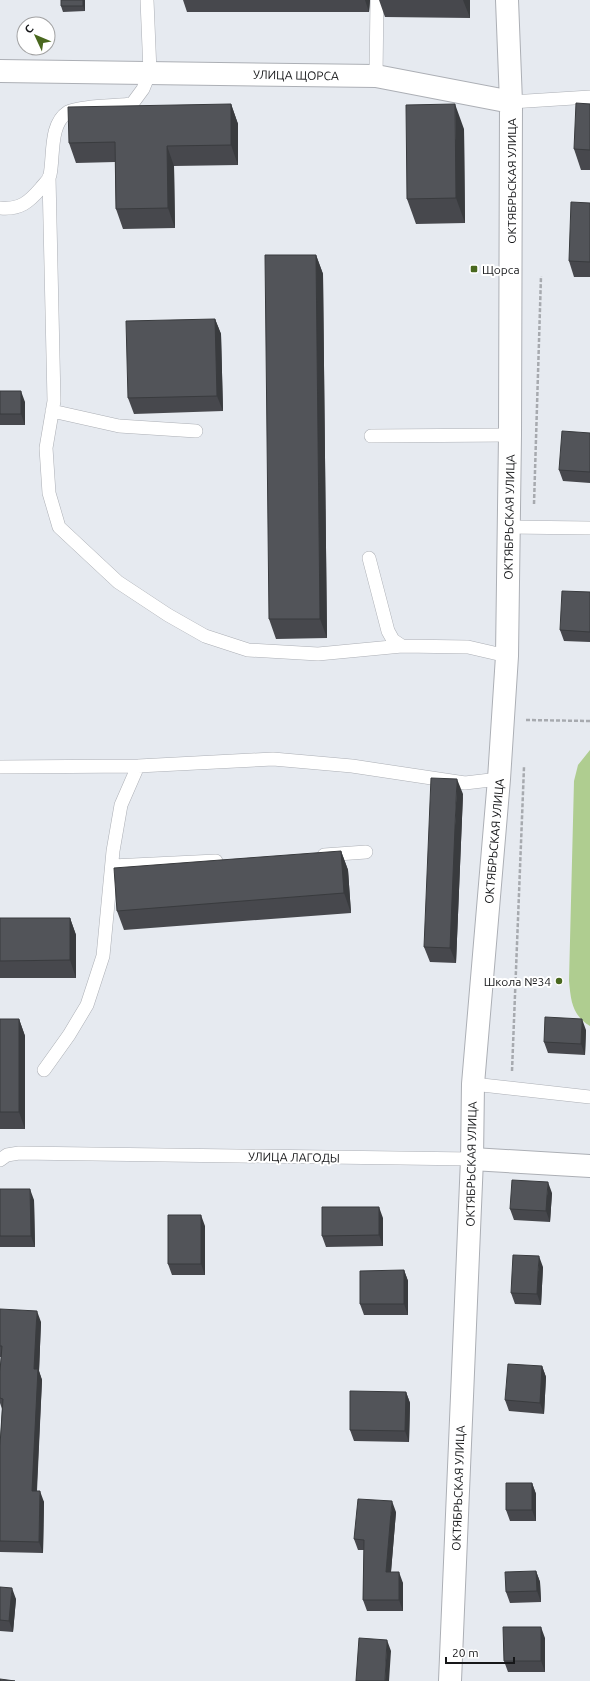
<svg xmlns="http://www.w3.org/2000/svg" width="590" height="1681" font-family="Ubuntu,sans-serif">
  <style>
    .pitch { fill: #afcd90 }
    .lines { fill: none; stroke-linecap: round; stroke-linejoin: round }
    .lane-casing { stroke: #acafb5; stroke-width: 14 }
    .street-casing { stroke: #acafb5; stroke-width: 24 }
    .secondary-casing { stroke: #acafb5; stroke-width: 24 }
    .path { stroke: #a7aaaf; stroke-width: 2.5; stroke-dasharray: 4 2; stroke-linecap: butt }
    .lane { stroke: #fff; stroke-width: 13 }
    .street { stroke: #fff; stroke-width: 22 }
    .secondary { stroke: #fff; stroke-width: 22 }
    .wall { fill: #47484d }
    .shaded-wall { fill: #393b3e }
    .building { fill: #525459; stroke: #393b3e }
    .poi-dot { fill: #49681e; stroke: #fff; stroke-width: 1.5 }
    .labels { text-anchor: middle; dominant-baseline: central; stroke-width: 4; stroke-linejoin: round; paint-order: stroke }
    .street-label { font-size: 12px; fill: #161719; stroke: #fff }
    .poi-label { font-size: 12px; fill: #161719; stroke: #fff; text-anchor: start }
  </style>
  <rect width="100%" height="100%" fill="#e6eaf0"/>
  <path class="pitch" d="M 590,750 L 590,1026 C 572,1015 571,1001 569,981 L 574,781 L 578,765 Z"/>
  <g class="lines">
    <defs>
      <path id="lane" d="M 376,76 L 377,0
        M 511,102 L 590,97
        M 49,177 L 54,401 L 46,448 L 49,493 L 59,527 L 118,582 L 168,615 L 205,636 L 248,650 L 318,654 L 402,646
        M 0,208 C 20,210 29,202 41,188 C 44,184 49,180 50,175 C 54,156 49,124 68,112 C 79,106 117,106 132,104 L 143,89 L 150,72 L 147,0
        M 52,411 L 119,426 L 196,431
        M 371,436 L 510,435
        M 508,527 L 590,528
        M 369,558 L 388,631 L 393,640 L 402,646 L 468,647 L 507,656
        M 0,767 L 138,766 L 273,759 L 352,766 L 465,783 L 499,779
        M 324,855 L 366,852
        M 112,866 L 216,861
        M 44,1070 L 69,1035 L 87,1005 L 103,956 L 113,851 L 121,805 L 138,766
        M 473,1084 L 590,1097
        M 0,1160 L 7,1155 L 19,1153 L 472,1159"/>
      <path id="street" d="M 472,1159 L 590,1166"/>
      <path id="secondary" d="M 0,71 L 376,76 L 511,102
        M 450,1681 L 472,1159 L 473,1084 L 499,779 L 507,656 L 510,435 L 511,102 L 507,0"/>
    </defs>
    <use href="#lane" class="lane-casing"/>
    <use href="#street" class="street-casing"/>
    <use href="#secondary" class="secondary-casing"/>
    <path class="path" d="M 534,504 L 541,276
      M 526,720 L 590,721
      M 512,1071 L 524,767"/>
    <use href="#lane" class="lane"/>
    <use href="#street" class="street"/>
    <use href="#secondary" class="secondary"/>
  </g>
  <path class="wall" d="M 61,0 L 85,0 L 85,11 L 63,12 L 61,6 Z
    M 183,0 L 370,0 L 369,12 L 187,12 Z
    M 379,0 L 470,0 L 470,18 L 385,17 Z
    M 231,104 L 238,124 L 238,165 L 174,166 L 175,228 L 123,229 L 116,209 L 115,162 L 76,163 L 69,143 Z
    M 590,104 L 590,170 L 581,170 L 574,149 Z
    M 464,129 L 465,223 L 416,224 L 407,199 Z
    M 590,203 L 590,277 L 574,277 L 569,261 Z
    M 316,255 L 323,274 L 327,638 L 276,639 L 269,619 Z
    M 215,319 L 221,334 L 223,411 L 134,414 L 128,398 Z
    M 0,391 L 25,402 L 25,425 L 0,425 Z
    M 590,433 L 590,483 L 563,481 L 559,470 Z
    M 590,592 L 590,642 L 564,641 L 560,630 Z
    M 463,794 L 456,963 L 430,962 L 424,947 Z
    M 341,851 L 348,870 L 351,913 L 124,930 L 117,911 Z
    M 0,918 L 70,918 L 76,935 L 76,978 L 0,978 Z
    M 0,1019 L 19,1019 L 25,1036 L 25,1129 L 0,1129 Z
    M 586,1030 L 585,1055 L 548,1053 L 544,1042 Z
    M 0,1189 L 34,1200 L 35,1247 L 0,1247 Z
    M 552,1193 L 550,1222 L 514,1220 L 510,1209 Z
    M 383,1218 L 383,1246 L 326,1247 L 322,1236 Z
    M 205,1226 L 205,1275 L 172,1275 L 168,1264 Z
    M 543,1267 L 541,1305 L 515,1304 L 511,1293 Z
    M 404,1270 L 408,1281 L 408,1315 L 364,1315 L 360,1304 Z
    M 0,1309 L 41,1322 L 39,1371 L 42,1380 L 37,1491 L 44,1502 L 43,1553 L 0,1552 L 0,1445 L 2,1409 L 0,1403 L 0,1371 L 1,1357 L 0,1357 Z
    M 542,1366 L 546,1377 L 544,1414 L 509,1411 L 505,1400 Z
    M 406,1392 L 410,1403 L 409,1442 L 354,1441 L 350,1430 Z
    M 532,1483 L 536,1494 L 536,1521 L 510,1521 L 506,1510 Z
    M 396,1512 L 391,1572 L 403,1583 L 403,1611 L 367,1611 L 363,1600 L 364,1550 L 358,1550 L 354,1539 Z
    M 536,1571 L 540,1582 L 541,1602 L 510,1603 L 506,1592 Z
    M 0,1587 L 16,1599 L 13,1632 L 0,1631 Z
    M 545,1638 L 545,1672 L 508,1672 L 504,1661 Z"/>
  <path class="shaded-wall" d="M 83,0 L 85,0 L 85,11 L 83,6 Z
    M 365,0 L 370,0 L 369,12 Z
    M 463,0 L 470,0 L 470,18 Z
    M 231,104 L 238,124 L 238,165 L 231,145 Z
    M 455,104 L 464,129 L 465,223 L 456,198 Z
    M 167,146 L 174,166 L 175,228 L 168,208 Z
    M 316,255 L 323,274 L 327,638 L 320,619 Z
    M 215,319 L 221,334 L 223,411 L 217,396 Z
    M 21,391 L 25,402 L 25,425 L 21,414 Z
    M 457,779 L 463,794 L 456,963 L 450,948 Z
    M 341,851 L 348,870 L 351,913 L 344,893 Z
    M 70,918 L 76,935 L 76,978 L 70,960 Z
    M 19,1019 L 25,1036 L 25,1129 L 19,1112 Z
    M 582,1019 L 586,1030 L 585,1055 L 581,1044 Z
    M 548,1182 L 552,1193 L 550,1222 L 546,1211 Z
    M 30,1189 L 34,1200 L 35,1247 L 31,1236 Z
    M 379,1207 L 383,1218 L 383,1246 L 379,1235 Z
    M 201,1215 L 205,1226 L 205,1275 L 201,1264 Z
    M 539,1256 L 543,1267 L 541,1305 L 537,1294 Z
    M 404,1270 L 408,1281 L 408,1315 L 404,1304 Z
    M 37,1311 L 41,1322 L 39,1371 L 42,1380 L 36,1502 L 32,1491 L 34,1369 Z
    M 542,1366 L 546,1377 L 544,1414 L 540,1403 Z
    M 406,1392 L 410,1403 L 409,1442 L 405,1431 Z
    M 532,1483 L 536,1494 L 536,1521 L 532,1510 Z
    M 40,1491 L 44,1502 L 43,1553 L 39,1542 Z
    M 392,1501 L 396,1512 L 390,1583 L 386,1572 Z
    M 536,1571 L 540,1582 L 541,1602 L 537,1591 Z
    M 399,1572 L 403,1583 L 403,1611 L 399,1600 Z
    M 12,1588 L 16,1599 L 13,1632 L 9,1621 Z
    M 541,1627 L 545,1638 L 545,1672 L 541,1661 Z
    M 387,1640 L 391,1651 L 389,1681 L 385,1681 Z"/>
  <path class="building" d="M 61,0 L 83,0 L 83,6 L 61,6 Z
    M 576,103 L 590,104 L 590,150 L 574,149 Z
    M 231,104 L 231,145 L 167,146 L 168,208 L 116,209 L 115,142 L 69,143 L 68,107 Z
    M 455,104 L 456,198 L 407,199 L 406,105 Z
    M 571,202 L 590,203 L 590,262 L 569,261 Z
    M 265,255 L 316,255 L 320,619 L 269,619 Z
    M 215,319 L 217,396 L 128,398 L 126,321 Z
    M 0,391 L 21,391 L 21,414 L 0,414 Z
    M 562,431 L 590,433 L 590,472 L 559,470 Z
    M 562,591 L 590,592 L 590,632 L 560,630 Z
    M 431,778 L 457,779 L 450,948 L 424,947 Z
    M 341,851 L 344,893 L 117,911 L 114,868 Z
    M 0,918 L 70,918 L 70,960 L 0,961 Z
    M 545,1017 L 582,1019 L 581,1044 L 544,1042 Z
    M 0,1019 L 19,1019 L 19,1112 L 0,1112 Z
    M 512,1180 L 548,1182 L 546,1211 L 510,1209 Z
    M 0,1189 L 30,1189 L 31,1236 L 0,1236 Z
    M 322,1207 L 379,1207 L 379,1235 L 322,1236 Z
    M 168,1215 L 201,1215 L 201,1264 L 168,1264 Z
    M 513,1255 L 539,1256 L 537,1294 L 511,1293 Z
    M 404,1270 L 404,1304 L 360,1304 L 360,1271 Z
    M 0,1309 L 37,1311 L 34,1369 L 38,1369 L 32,1491 L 40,1491 L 39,1542 L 0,1541 L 0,1445 L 3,1399 L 0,1398 L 0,1371 L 2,1346 L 0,1346 Z
    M 508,1364 L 542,1366 L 540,1403 L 505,1400 Z
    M 350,1391 L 406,1392 L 405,1431 L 350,1430 Z
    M 506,1483 L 532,1483 L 532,1510 L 506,1510 Z
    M 358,1499 L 392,1501 L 386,1572 L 399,1572 L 399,1600 L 363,1600 L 364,1540 L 354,1539 Z
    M 536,1571 L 537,1591 L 506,1592 L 505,1572 Z
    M 0,1587 L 12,1588 L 9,1621 L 0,1620 Z
    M 503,1627 L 541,1627 L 541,1661 L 504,1661 Z
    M 359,1638 L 387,1640 L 385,1681 L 356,1681 Z
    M 0,1679 L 15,1681 L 0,1681 Z"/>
  <g class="poi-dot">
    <rect x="470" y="265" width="8" height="8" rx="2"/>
    <circle cx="559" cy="981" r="4"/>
  </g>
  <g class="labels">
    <g class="street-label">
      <text transform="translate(296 75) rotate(1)">УЛИЦА ЩОРСА</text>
      <text transform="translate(511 181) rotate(-90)">ОКТЯБРЬСКАЯ УЛИЦА</text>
      <text transform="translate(509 517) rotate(-89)">ОКТЯБРЬСКАЯ УЛИЦА</text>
      <text transform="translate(494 841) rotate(-85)">ОКТЯБРЬСКАЯ УЛИЦА</text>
      <text transform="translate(294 1157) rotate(1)">УЛИЦА ЛАГОДЫ</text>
      <text transform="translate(471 1164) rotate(-89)">ОКТЯБРЬСКАЯ УЛИЦА</text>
      <text transform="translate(458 1488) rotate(-88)">ОКТЯБРЬСКАЯ УЛИЦА</text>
    </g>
    <g class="poi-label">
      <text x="482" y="269">Щорса</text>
      <text x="551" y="981" text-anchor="end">Школа №34</text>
    </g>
  </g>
  <g transform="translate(36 36) rotate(314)"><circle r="19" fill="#ffffff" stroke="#a2a2a3"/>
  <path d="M0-3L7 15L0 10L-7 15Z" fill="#49681e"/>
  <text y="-6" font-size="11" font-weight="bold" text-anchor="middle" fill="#161719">С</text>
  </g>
  <path d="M446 1657v6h68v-6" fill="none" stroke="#161719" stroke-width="2"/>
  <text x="452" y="1657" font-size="12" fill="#161719" stroke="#ffffff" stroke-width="3" paint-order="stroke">20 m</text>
</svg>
